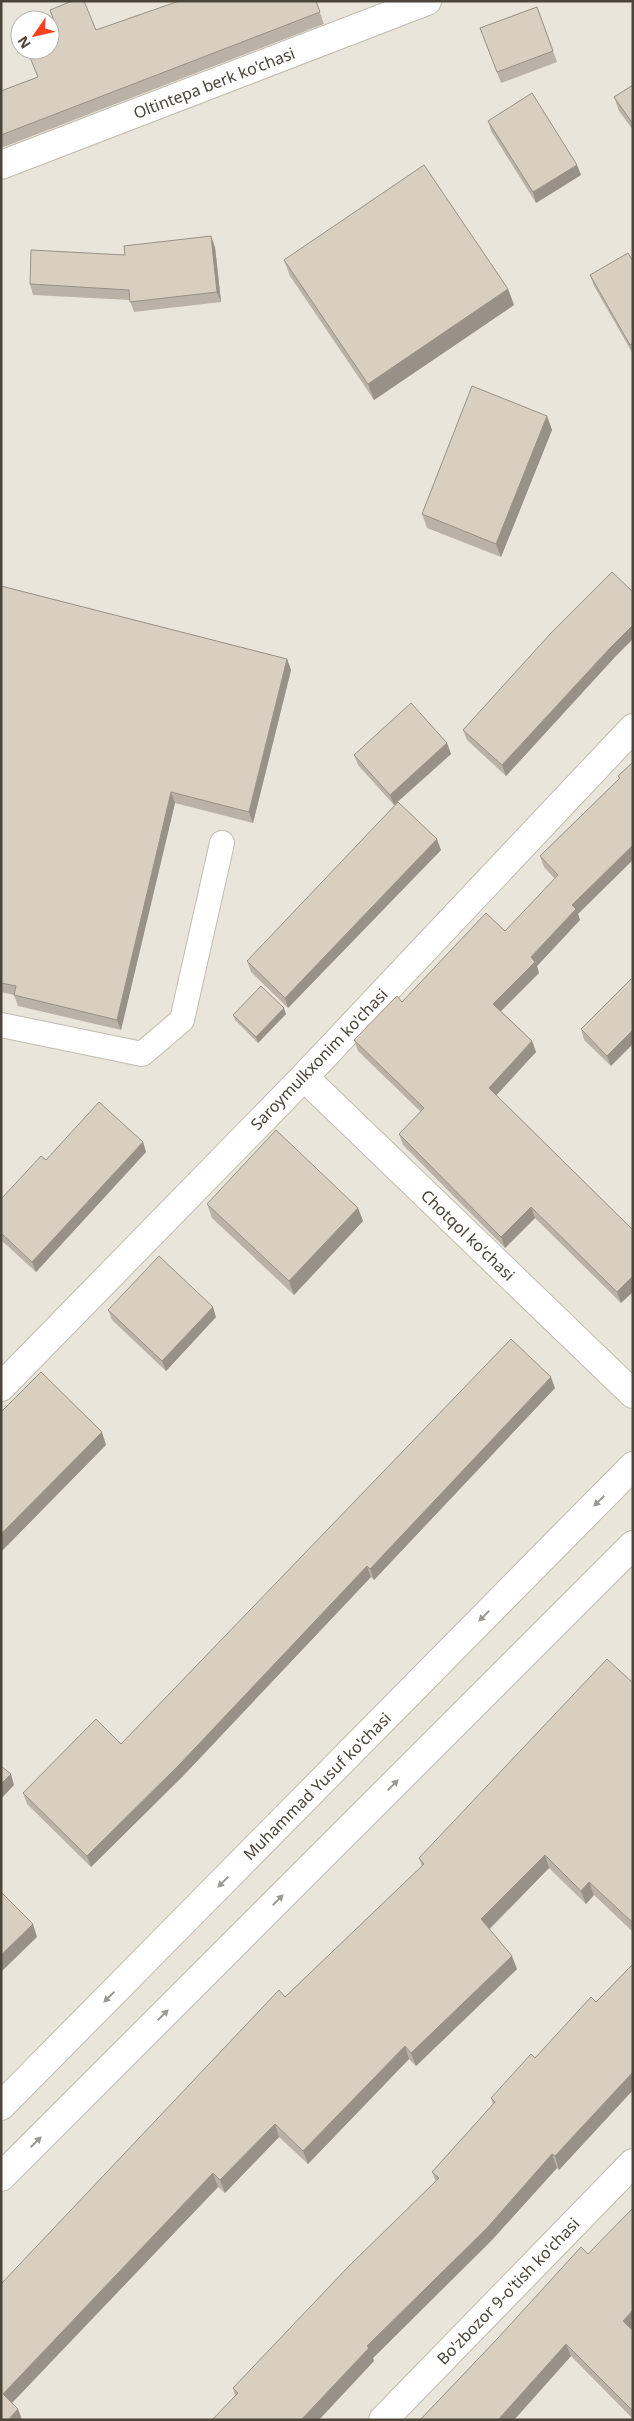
<svg xmlns="http://www.w3.org/2000/svg" width="634" height="2421" font-family="'Noto Sans',sans-serif">
  <style>
    .residential { fill: #eae5da; fill-rule: evenodd }
    .lines { fill: none; stroke-linecap: round; stroke-linejoin: round }
    .service-casing { stroke: #c2bbae; stroke-width: 26 }
    .minor-casing { stroke: #c2bbae; stroke-width: 30 }
    .tertiary-casing { stroke: #c2bbae; stroke-width: 30 }
    .service { stroke: #fff; stroke-width: 24 }
    .minor { stroke: #fff; stroke-width: 28 }
    .tertiary { stroke: #fff; stroke-width: 28 }
    .wall { fill: #bab2a6 }
    .shaded-wall { fill: #979187 }
    .building { fill: #d8cfc1; stroke: #979187 }
    .oneway { fill: #9c9892 }
    .labels { text-anchor: middle; dominant-baseline: central; stroke-width: 4.5; stroke-linejoin: round; paint-order: stroke }
    .street-label { font-size: 16px; fill: #4b4439; stroke: #fff }
  </style>
  <rect width="100%" height="100%" fill="#f6f3ec"/>
  <path class="residential" d="M 1,1 L 633,1 L 633,2420 L 1,2420 ZM 20,20 L 50,20 L 50,50 L 20,50 Z"/>
  <g class="lines">
    <defs>
      <path id="service" d="M 1,1025 L 142,1054 L 182,1020 L 222,843"/>
      <path id="minor" d="M 1,165 L 427,1
        M 304,1077 L 633,1394
        M 1,1387 L 304,1077 L 633,728
        M 383,2420 L 633,2163"/>
      <path id="tertiary" d="M 1,2106 L 633,1466
        M 1,2177 L 633,1545"/>
    </defs>
    <use href="#service" class="service-casing"/>
    <use href="#minor" class="minor-casing"/>
    <use href="#tertiary" class="tertiary-casing"/>
    <use href="#service" class="service"/>
    <use href="#minor" class="minor"/>
    <use href="#tertiary" class="tertiary"/>
  </g>
  <path class="wall" d="M 316,1 L 324,24 L 1,148 L 1,91 L 38,77 L 27,50 L 58,32 L 50,10 L 96,30 Z
    M 537,7 L 557,62 L 501,83 L 480,28 Z
    M 633,85 L 633,130 L 619,111 L 614,97 Z
    M 488,121 L 581,175 L 536,203 L 491,131 Z
    M 215,247 L 221,302 L 134,312 L 130,300 L 33,295 L 30,284 L 125,255 Z
    M 284,260 L 508,289 L 514,305 L 374,400 L 290,276 Z
    M 633,261 L 633,354 L 594,286 L 590,275 Z
    M 547,416 L 552,430 L 501,557 L 427,528 L 422,514 Z
    M 1,586 L 287,659 L 291,670 L 253,823 L 175,803 L 121,1030 L 18,1006 L 14,995 L 1,992 Z
    M 614,658 L 506,776 L 467,740 L 463,730 Z
    M 447,743 L 451,754 L 394,805 L 358,765 L 354,755 Z
    M 633,762 L 578,914 L 580,920 L 537,966 L 539,973 L 501,1011 L 532,1041 L 536,1052 L 496,1095 L 633,1230 L 621,1303 L 535,1218 L 505,1248 L 403,1145 L 399,1134 L 421,1112 L 358,1051 L 354,1040 L 402,1002 L 505,931 L 555,879 L 544,867 L 540,856 L 619,779 L 618,776 Z
    M 441,850 L 288,1008 L 251,972 L 247,961 Z
    M 633,977 L 611,1066 L 584,1040 L 581,1029 Z
    M 286,1014 L 258,1043 L 235,1020 L 233,1015 Z
    M 143,1142 L 146,1152 L 36,1272 L 1,1240 L 1,1199 L 46,1160 Z
    M 207,1204 L 358,1208 L 363,1221 L 294,1295 L 212,1218 Z
    M 108,1310 L 216,1317 L 166,1371 L 112,1320 Z
    M 555,1388 L 374,1580 L 371,1577 L 183,1776 L 91,1867 L 27,1804 L 23,1793 L 121,1744 Z
    M 633,1683 L 633,1932 L 594,1895 L 586,1904 L 549,1868 L 490,1929 L 517,1969 L 416,2066 L 409,2059 L 308,2164 L 279,2137 L 225,2193 L 218,2187 L 12,2403 L 18,2409 L 22,2420 L 1,2420 L 1,2284 L 285,1997 L 422,1866 L 419,1858 Z
    M 633,1964 L 633,2090 L 559,2170 L 557,2168 L 491,2241 L 373,2358 L 374,2361 L 235,2396 L 233,2388 L 436,2182 L 432,2172 L 493,2104 L 491,2098 L 596,2002 Z
    M 631,2329 L 633,2331 L 633,2419 L 571,2356 L 514,2420 L 420,2420 L 498,2338 Z"/>
  <path class="shaded-wall" d="M 577,165 L 581,175 L 536,203 L 533,192 Z
    M 211,236 L 215,247 L 221,302 L 217,292 Z
    M 508,289 L 514,305 L 374,400 L 368,384 Z
    M 547,416 L 552,430 L 501,557 L 496,544 Z
    M 633,625 L 633,639 L 614,658 L 506,776 L 502,765 L 610,648 Z
    M 287,659 L 291,670 L 253,823 L 249,812 Z
    M 447,743 L 451,754 L 394,805 L 390,795 Z
    M 171,792 L 175,803 L 121,1030 L 117,1020 Z
    M 437,839 L 441,850 L 288,1008 L 285,998 Z
    M 633,845 L 633,860 L 578,914 L 580,920 L 537,966 L 539,973 L 497,1015 L 493,1004 L 572,905 Z
    M 284,1008 L 286,1014 L 258,1043 L 256,1037 Z
    M 633,1030 L 633,1044 L 611,1066 L 607,1056 Z
    M 532,1041 L 536,1052 L 493,1099 L 489,1088 Z
    M 143,1142 L 146,1152 L 36,1272 L 32,1262 Z
    M 531,1207 L 535,1218 L 505,1248 L 501,1237 Z
    M 358,1208 L 363,1221 L 294,1295 L 289,1281 Z
    M 633,1276 L 633,1292 L 621,1303 L 617,1292 Z
    M 213,1307 L 216,1317 L 166,1371 L 162,1361 Z
    M 551,1377 L 555,1388 L 374,1580 L 370,1569 Z
    M 102,1432 L 106,1445 L 1,1552 L 1,1534 Z
    M 367,1566 L 371,1577 L 183,1776 L 91,1867 L 87,1856 Z
    M 11,1774 L 14,1785 L 1,1799 L 1,1784 Z
    M 545,1855 L 549,1868 L 486,1932 L 481,1919 Z
    M 589,1882 L 594,1895 L 586,1904 L 581,1891 Z
    M 33,1924 L 37,1937 L 1,1972 L 1,1955 Z
    M 512,1956 L 517,1969 L 416,2066 L 411,2053 Z
    M 405,2046 L 409,2059 L 308,2164 L 303,2151 Z
    M 633,2072 L 633,2090 L 559,2170 L 555,2156 Z
    M 275,2124 L 279,2137 L 225,2193 L 220,2180 Z
    M 552,2154 L 557,2168 L 491,2241 L 373,2358 L 374,2361 L 319,2420 L 301,2420 L 367,2346 Z
    M 213,2173 L 218,2187 L 8,2407 L 3,2394 Z
    M 633,2310 L 633,2327 L 627,2333 L 623,2321 Z
    M 566,2344 L 571,2356 L 514,2420 L 498,2420 Z
    M 18,2409 L 22,2420 L 8,2420 Z"/>
  <path class="building" d="M 72,1 L 84,1 L 96,30 L 179,1 L 316,1 L 320,12 L 1,135 L 1,91 L 38,77 L 27,50 L 50,50 L 50,35 L 58,32 L 50,10 Z
    M 537,7 L 553,51 L 497,72 L 480,28 Z
    M 633,85 L 633,124 L 614,97 Z
    M 532,93 L 577,165 L 533,192 L 488,121 Z
    M 424,165 L 508,289 L 368,384 L 284,260 Z
    M 211,236 L 217,292 L 130,302 L 129,290 L 30,284 L 31,250 L 125,255 L 124,246 Z
    M 628,253 L 633,261 L 633,343 L 630,345 L 590,275 Z
    M 472,386 L 547,416 L 496,544 L 422,514 Z
    M 612,572 L 633,592 L 633,625 L 610,648 L 502,765 L 463,730 L 551,633 Z
    M 1,586 L 287,659 L 249,812 L 171,792 L 117,1020 L 14,995 L 16,986 L 1,983 Z
    M 411,703 L 447,743 L 390,795 L 354,755 Z
    M 633,762 L 633,845 L 572,905 L 576,909 L 531,957 L 535,962 L 493,1004 L 532,1041 L 489,1088 L 633,1230 L 633,1276 L 617,1292 L 531,1207 L 501,1237 L 399,1134 L 424,1108 L 354,1040 L 397,996 L 402,1002 L 486,913 L 505,931 L 558,875 L 540,856 L 620,778 L 618,776 Z
    M 398,802 L 437,839 L 285,998 L 247,961 Z
    M 633,977 L 633,1030 L 607,1056 L 581,1029 Z
    M 261,986 L 284,1008 L 256,1037 L 233,1015 Z
    M 99,1102 L 143,1142 L 32,1262 L 1,1233 L 1,1199 L 41,1156 L 46,1160 Z
    M 276,1130 L 358,1208 L 289,1281 L 207,1204 Z
    M 159,1256 L 213,1307 L 162,1361 L 108,1310 Z
    M 511,1339 L 551,1377 L 370,1569 L 367,1566 L 179,1765 L 87,1856 L 23,1793 L 96,1719 L 121,1744 Z
    M 41,1372 L 102,1432 L 1,1534 L 1,1412 Z
    M 607,1659 L 633,1683 L 633,1923 L 589,1882 L 581,1891 L 545,1855 L 481,1919 L 512,1956 L 411,2053 L 405,2046 L 303,2151 L 275,2124 L 220,2180 L 213,2173 L 3,2394 L 18,2409 L 8,2420 L 1,2420 L 1,2284 L 279,1990 L 285,1997 L 424,1864 L 419,1858 Z
    M 1,1766 L 11,1774 L 1,1784 Z
    M 1,1892 L 33,1924 L 1,1955 Z
    M 633,1964 L 633,2072 L 555,2156 L 552,2154 L 487,2228 L 367,2346 L 369,2348 L 301,2420 L 212,2420 L 238,2393 L 233,2388 L 349,2266 L 439,2178 L 432,2172 L 495,2102 L 491,2098 L 531,2054 L 535,2058 L 591,1997 L 596,2002 Z
    M 633,2208 L 633,2310 L 623,2321 L 633,2331 L 633,2411 L 566,2344 L 498,2420 L 420,2420 L 498,2338 L 581,2247 L 588,2254 Z"/>
  <defs><path id="oneway-solid" d="M-6-.8H1V-3.2L6.5 0L1 3.2V.8H-6Z" transform="scale(1.25)"/></defs>
  <g class="oneway">
    <use href="#oneway-solid" transform="translate(599 1501) rotate(135)"/>
    <use href="#oneway-solid" transform="translate(484 1616) rotate(135)"/>
    <use href="#oneway-solid" transform="translate(393 1785) rotate(-45)"/>
    <use href="#oneway-solid" transform="translate(223 1882) rotate(135)"/>
    <use href="#oneway-solid" transform="translate(278 1900) rotate(-45)"/>
    <use href="#oneway-solid" transform="translate(109 1997) rotate(135)"/>
    <use href="#oneway-solid" transform="translate(163 2015) rotate(-45)"/>
    <use href="#oneway-solid" transform="translate(36 2142) rotate(-45)"/>
  </g>
  <g class="labels">
    <g class="street-label">
      <text transform="translate(214 83) rotate(-21)">Oltintepa berk ko'chasi</text>
      <text transform="translate(319 1059) rotate(-46)">Saroymulkxonim ko'chasi</text>
      <text transform="translate(468 1235) rotate(44)">Chotqol koʻchasi</text>
      <text transform="translate(317 1786) rotate(-45)">Muhammad Yusuf ko'chasi</text>
      <text transform="translate(508 2291) rotate(-46)">Bo'zbozor 9-o'tish ko'chasi</text>
    </g>
  </g>
  <rect width="634" height="2421" fill="none" stroke="#4b4439" stroke-width="5"/>
  <g transform="translate(35 35) rotate(236)"><circle r="24" fill="#ffffff" stroke="#b7b4b0"/>
  <path d="M0-4L9 19L0 12L-9 19Z" fill="#fc3f1d"/>
  <text y="-8" font-size="14" font-weight="bold" text-anchor="middle" fill="#4b4439">N</text>
  </g>
</svg>
